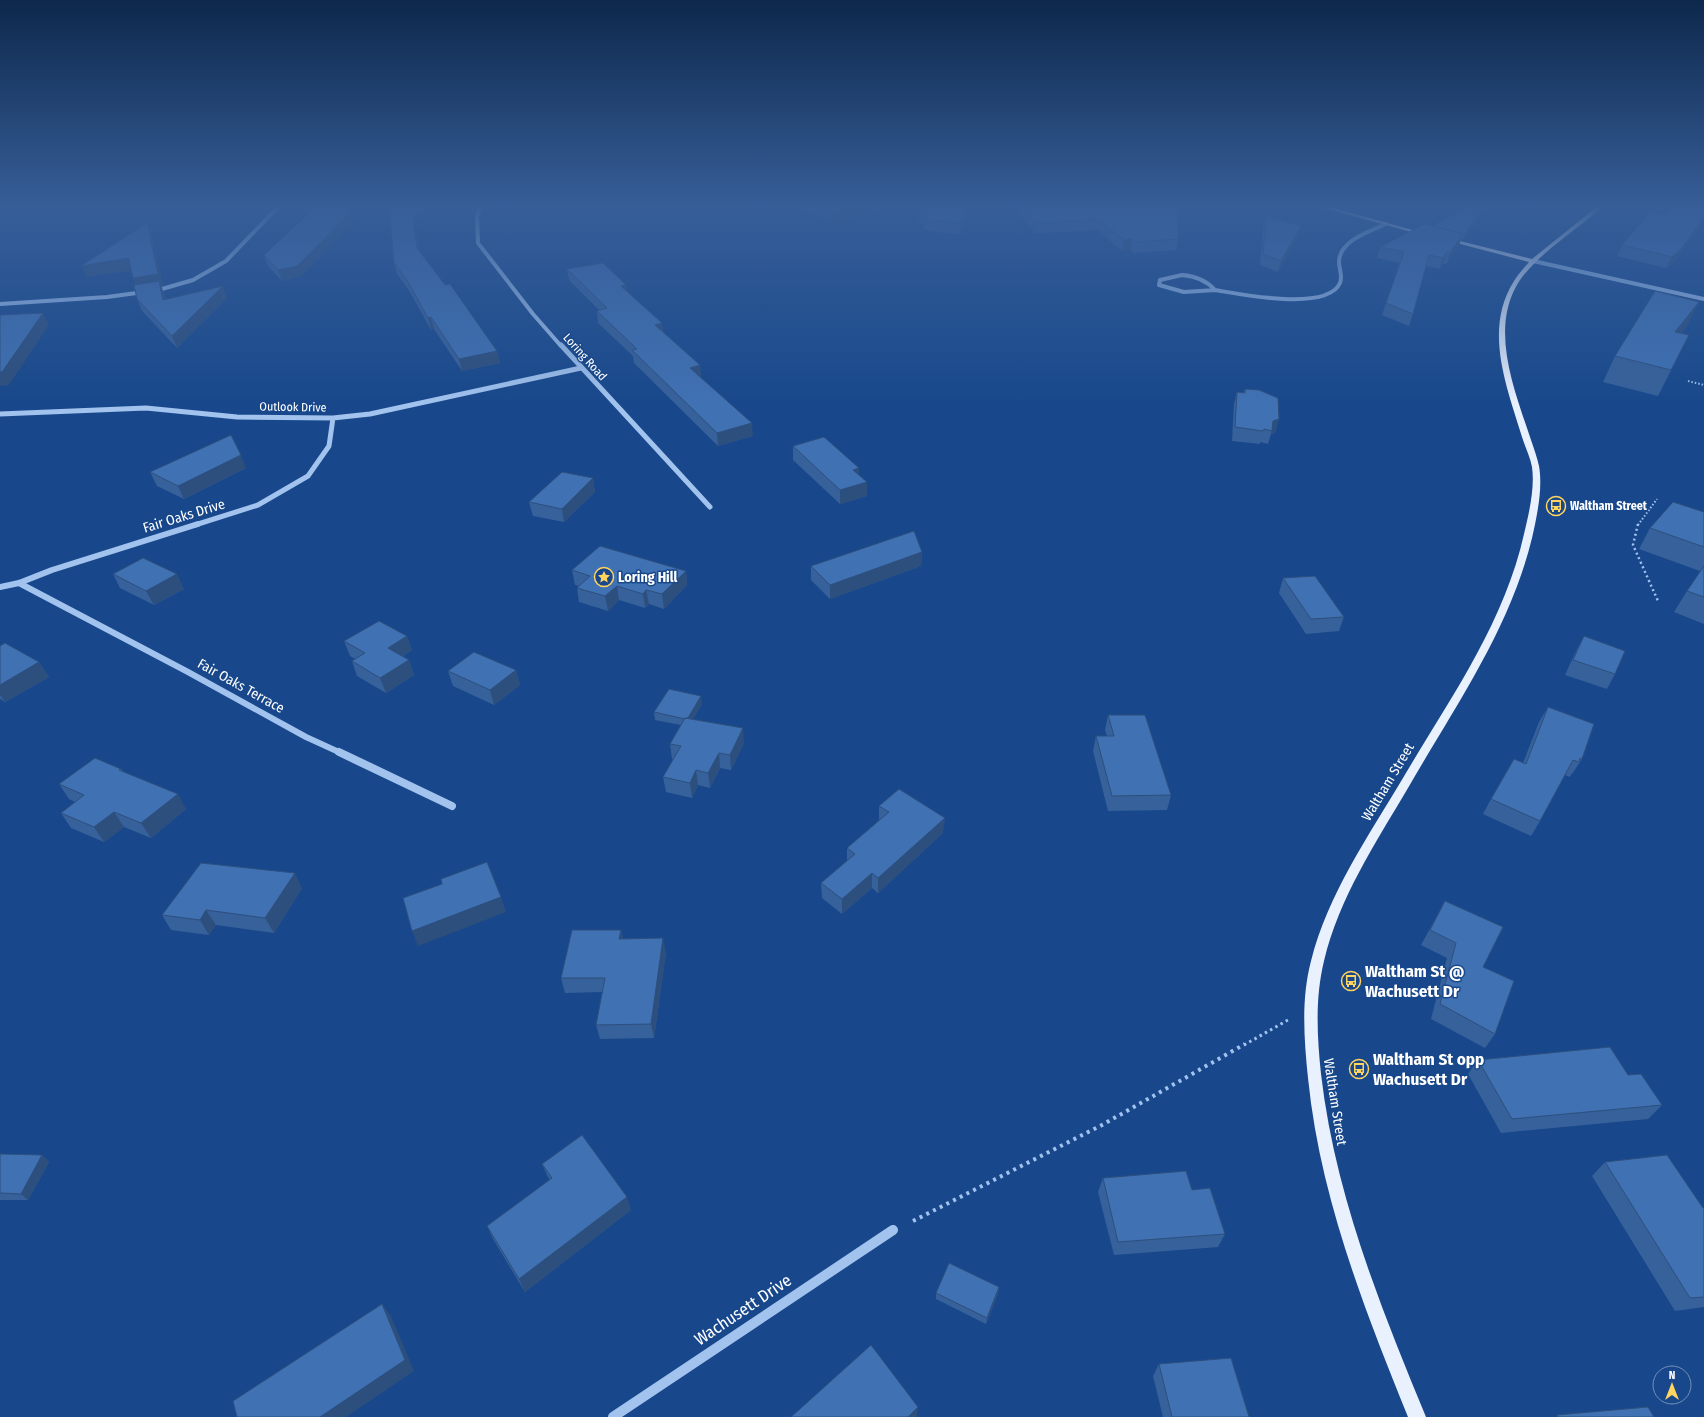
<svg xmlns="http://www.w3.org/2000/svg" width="1704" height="1417" font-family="'Fira Sans Condensed',sans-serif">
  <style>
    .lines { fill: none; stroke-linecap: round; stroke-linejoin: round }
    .path-far3 { stroke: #a2c3ee; stroke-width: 2; stroke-dasharray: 1.5 2; stroke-linecap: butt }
    .path-far2 { stroke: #a2c3ee; stroke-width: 2.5; stroke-dasharray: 2 3; stroke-linecap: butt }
    .path-far1 { stroke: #a2c3ee; stroke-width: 3; stroke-dasharray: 2.5 3.5; stroke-linecap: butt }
    .path { stroke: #a2c3ee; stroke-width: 4; stroke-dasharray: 3 4.5; stroke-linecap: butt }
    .minor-far4 { stroke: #a2c3ee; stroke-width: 4 }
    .minor-far3 { stroke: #a2c3ee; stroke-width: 5 }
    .minor-far2 { stroke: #a2c3ee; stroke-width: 6 }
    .minor-far1 { stroke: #a2c3ee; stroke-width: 8 }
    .minor { stroke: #a2c3ee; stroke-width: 10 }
    .major { fill: #e9f1ff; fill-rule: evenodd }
    .wall { fill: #37619a }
    .shaded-wall { fill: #2d4f7d }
    .building { fill: #4071b3; stroke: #2d4f7d }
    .labels { text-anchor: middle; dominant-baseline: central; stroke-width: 3; stroke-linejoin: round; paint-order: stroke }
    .far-street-label { font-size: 12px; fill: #fff; stroke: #18488b }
    .far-poi-label { font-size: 12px; font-weight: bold; fill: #fff; stroke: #18488b; text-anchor: start }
    .street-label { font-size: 14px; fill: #fff; stroke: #18488b }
    .poi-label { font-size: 14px; font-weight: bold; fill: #fff; stroke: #18488b; text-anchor: start }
    .near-poi-label { font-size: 17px; font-weight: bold; fill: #fff; stroke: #18488b; text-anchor: start }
    .near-street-label { font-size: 17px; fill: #fff; stroke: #18488b }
  </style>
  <rect width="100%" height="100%" fill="#18488b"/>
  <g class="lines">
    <path class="path-far3" d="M 1688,381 L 1704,385
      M 1638,525 L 1657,499"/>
    <path class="path-far2" d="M 1638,524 L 1633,545 L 1658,601"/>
    <path class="path-far1" d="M 1244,1045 L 1288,1020"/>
    <path class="path" d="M 913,1221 L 1102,1125 L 1245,1044"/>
    <path class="minor-far4" d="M 481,205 L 477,216 L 478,243 L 533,314 L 561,346
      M 1533,261 L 1704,299
      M 1182,275 C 1196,276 1206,280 1215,290 L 1184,292 L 1159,285 L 1160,280 Z
      M 1215,290 C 1240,294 1327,312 1340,283 C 1343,276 1339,269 1339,262 C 1339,241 1370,231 1386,224
      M 155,291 L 193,280 L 226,261 L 280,205
      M 0,304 L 107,297 L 144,292"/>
    <path class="minor-far3" d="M 561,345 L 710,507
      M 0,414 L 146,408 L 237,417 L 333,418 L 370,414 L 581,368
      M 195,525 L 258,505 L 308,476 L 329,446 L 333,418"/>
    <path class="minor-far2" d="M 19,583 L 188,672 L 306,737 L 341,753
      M 0,587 L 19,583 L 52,570 L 198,524"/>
    <path class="minor-far1" d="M 339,752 L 452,806"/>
    <path class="minor" d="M 613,1417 L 893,1230"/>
    <path class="major" d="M 1313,205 L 1323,205 L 1427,234 L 1422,235 Z
      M 1599,205 L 1605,205 C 1579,228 1540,252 1520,280 C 1488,328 1515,391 1531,440 C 1534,449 1537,457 1539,466 C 1543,488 1537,516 1532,538 C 1510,629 1454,708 1408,788 C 1375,844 1339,898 1324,961 C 1315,998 1317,1036 1321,1074 C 1335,1194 1380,1306 1426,1417 L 1408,1417 C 1364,1308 1320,1197 1308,1078 C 1304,1039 1301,999 1311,961 C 1328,894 1368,837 1403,778 C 1449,700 1504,624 1524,534 C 1529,513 1535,488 1532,467 C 1530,456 1525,447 1522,437 C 1507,387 1483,330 1514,281 C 1518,274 1524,268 1529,262 L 1445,240 L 1448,238 L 1532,259 Z"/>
  </g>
  <path class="wall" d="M 525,205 L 556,205 L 555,207 L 525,207 Z
    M 793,205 L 897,205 L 832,223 Z
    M 976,205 L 960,234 L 924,230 L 924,224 L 919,223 L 919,213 Z
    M 1012,205 L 1178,205 L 1178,239 L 1176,250 L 1134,253 L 1130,250 L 1122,251 L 1098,230 L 1035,233 Z
    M 1487,205 L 1463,240 L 1461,239 L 1459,245 L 1446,264 L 1443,264 L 1439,269 L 1426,266 L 1413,314 L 1409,326 L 1382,315 L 1400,263 L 1377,258 L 1380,247 L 1431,226 Z
    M 1665,215 L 1676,260 L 1666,268 L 1617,256 L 1622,245 Z
    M 1266,216 L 1298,237 L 1278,272 L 1260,265 L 1263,227 Z
    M 147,223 L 152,234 L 163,286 L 161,286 L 164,293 L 166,300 L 227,298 L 177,348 L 142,311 L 137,299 L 136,285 L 133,278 L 132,270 L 87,277 L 81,266 Z
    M 416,230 L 419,251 L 497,351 L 500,363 L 462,371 L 434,329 L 431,330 L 410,292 L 397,274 L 394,263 Z
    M 264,255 L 300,277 L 282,281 L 268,266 Z
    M 567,269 L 626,285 L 627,292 L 662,323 L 663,332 L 700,365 L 701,378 L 753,436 L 718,446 L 634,363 L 633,356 L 598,323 L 597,311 L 599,310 L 569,280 Z
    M 1687,326 L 1681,334 L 1689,335 L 1658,396 L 1603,382 L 1615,356 Z
    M 1245,389 L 1279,419 L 1275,433 L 1271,434 L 1268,444 L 1260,442 L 1260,444 L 1232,441 L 1234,404 L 1237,392 L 1244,392 Z
    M 793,446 L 859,475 L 867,496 L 840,504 L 793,460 Z
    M 246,468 L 184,499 L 157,486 L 150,472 Z
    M 593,478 L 595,492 L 564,522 L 533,516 L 529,502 Z
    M 1704,512 L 1704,624 L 1674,612 L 1687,591 L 1700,571 L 1639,549 L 1650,528 Z
    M 922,552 L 921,566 L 830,599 L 811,580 L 811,566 Z
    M 572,570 L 686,571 L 687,585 L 664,609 L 649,604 L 645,608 L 619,600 L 608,611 L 579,602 L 577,588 L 579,586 L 575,585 Z
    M 113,574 L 184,589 L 154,605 L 120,588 Z
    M 1283,578 L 1344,617 L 1339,631 L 1306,634 L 1279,593 Z
    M 407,636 L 412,650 L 403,656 L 409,660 L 414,675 L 386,693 L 357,676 L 352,661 L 355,659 L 350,656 L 344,641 Z
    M 1584,636 L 1615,674 L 1607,689 L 1565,675 L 1576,651 Z
    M 0,646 L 39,662 L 49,677 L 5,702 L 0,699 Z
    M 516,670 L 520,685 L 494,705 L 453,686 L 448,671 Z
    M 702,704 L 693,719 L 744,743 L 731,770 L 720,768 L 710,788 L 698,785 L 692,798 L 666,792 L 663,777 L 673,759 L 672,759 L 670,744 L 681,725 L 655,720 L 654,712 Z
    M 1548,707 L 1582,759 L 1572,774 L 1572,773 L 1570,777 L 1565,775 L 1540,821 L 1531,836 L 1483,814 L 1491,799 L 1523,763 L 1539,722 Z
    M 1108,715 L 1171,795 L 1167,810 L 1108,811 L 1093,751 L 1096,736 L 1107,736 L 1105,730 Z
    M 121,769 L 123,771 L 186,809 L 151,838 L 124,827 L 104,842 L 71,828 L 61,813 L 75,802 L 69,799 L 59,784 Z
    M 879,806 L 943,833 L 878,893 L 872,888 L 842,914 L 822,898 L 821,883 L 847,861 L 847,848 L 879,821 Z
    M 302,888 L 274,933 L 216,925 L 209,935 L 171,930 L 162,915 Z
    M 1445,901 L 1483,967 L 1495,1034 L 1485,1048 L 1431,1019 L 1447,958 L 1421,945 Z
    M 621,930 L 623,939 L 666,953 L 654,1038 L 600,1039 L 596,1025 L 602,992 L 565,993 L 561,978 Z
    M 1478,1060 L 1628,1075 L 1662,1105 L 1648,1119 L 1501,1133 L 1468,1074 Z
    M 0,1154 L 42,1155 L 49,1162 L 28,1200 L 0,1200 Z
    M 1605,1162 L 1703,1208 L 1704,1208 L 1704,1307 L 1675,1311 L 1592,1176 Z
    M 542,1164 L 631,1210 L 525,1292 L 493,1239 L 487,1226 L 550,1180 L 548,1177 Z
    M 1103,1178 L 1192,1190 L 1225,1234 L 1218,1247 L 1114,1255 L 1098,1192 Z
    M 999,1287 L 998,1294 L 986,1324 L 936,1299 L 936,1293 Z
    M 1159,1364 L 1249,1417 L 1163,1417 L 1153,1376 Z"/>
  <path class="shaded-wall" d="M 7,205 L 14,205 L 8,207 Z
    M 358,205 L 372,205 L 300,277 L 282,281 L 278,270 Z
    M 423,205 L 432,205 L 416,230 L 420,260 L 417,248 L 413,220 Z
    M 858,205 L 897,205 L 832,223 L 832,212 Z
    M 971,205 L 976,205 L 960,234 L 961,223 Z
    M 1485,205 L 1487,205 L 1463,240 L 1465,234 Z
    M 1704,217 L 1704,221 L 1676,260 L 1666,268 L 1672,257 Z
    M 147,223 L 152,234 L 163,286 L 161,286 L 164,293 L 168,312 L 138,290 L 133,278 Z
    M 1301,226 L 1298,237 L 1278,272 L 1281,261 Z
    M 1463,234 L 1459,245 L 1446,264 L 1450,253 Z
    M 1132,239 L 1130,250 L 1122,251 L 1124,240 Z
    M 1447,252 L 1443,264 L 1439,269 L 1443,258 Z
    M 129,258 L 134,270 L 87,277 L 81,266 Z
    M 626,285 L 628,297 L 621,286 Z
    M 223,286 L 227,298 L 177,348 L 172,336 Z
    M 1699,302 L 1687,326 L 1662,357 L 1675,332 Z
    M 43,313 L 49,325 L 9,385 L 0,386 L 0,372 Z
    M 431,317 L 434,329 L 431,330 L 428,318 Z
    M 662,323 L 663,335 L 655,325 Z
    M 497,351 L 500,363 L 462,371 L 459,359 Z
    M 700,365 L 701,378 L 690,368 Z
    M 1279,419 L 1275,433 L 1271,434 L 1273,421 Z
    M 752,423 L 753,436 L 718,446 L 717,433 Z
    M 241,455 L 246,468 L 184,499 L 178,486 Z
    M 859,468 L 859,482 L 853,470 Z
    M 593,478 L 595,492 L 564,522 L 562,509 Z
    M 867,482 L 867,496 L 840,504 L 840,490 Z
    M 922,552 L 921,566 L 830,599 L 830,585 Z
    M 686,571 L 687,585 L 664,609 L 662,594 Z
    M 177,574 L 184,589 L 154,605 L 146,591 Z
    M 617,586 L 619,600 L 608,611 L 605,596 Z
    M 646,590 L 649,604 L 645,608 L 643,594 Z
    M 407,636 L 412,650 L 393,662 L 388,648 Z
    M 409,660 L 414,675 L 386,693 L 380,678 Z
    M 39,662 L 49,677 L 5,702 L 0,695 L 0,685 Z
    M 516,670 L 520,685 L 494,705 L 490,690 Z
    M 701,696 L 702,704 L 688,727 L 687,719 Z
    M 743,728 L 744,743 L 731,770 L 730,755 Z
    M 719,753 L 720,768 L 710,788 L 708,773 Z
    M 696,770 L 698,785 L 692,798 L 690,783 Z
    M 178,794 L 186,809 L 151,838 L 141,823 Z
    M 114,812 L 124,827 L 104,842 L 94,827 Z
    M 945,818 L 943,833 L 878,893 L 878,878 Z
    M 295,873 L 302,888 L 274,933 L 265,918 Z
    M 872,873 L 872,888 L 842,914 L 842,899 Z
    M 501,897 L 506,912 L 418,946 L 412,931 Z
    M 206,910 L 216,925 L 209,935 L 200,920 Z
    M 621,930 L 624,945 L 619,939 Z
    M 663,938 L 666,953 L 654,1038 L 651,1024 Z
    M 42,1155 L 49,1162 L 28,1200 L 21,1194 Z
    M 627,1197 L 631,1210 L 525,1292 L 519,1279 Z
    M 999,1287 L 998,1294 L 986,1324 L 987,1318 Z
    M 382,1304 L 391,1316 L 414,1371 L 346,1417 L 320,1417 Z
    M 918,1407 L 917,1417 L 908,1417 Z"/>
  <path class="building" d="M 318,205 L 358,205 L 297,266 L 278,270 L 264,255 Z
    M 389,205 L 423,205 L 413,220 L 417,248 L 445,285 L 450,284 L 497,351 L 459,359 L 431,317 L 428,318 L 407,280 L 394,263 Z
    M 816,205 L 858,205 L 832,212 Z
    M 924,205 L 971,205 L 961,223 L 924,219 L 928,214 L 919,213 Z
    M 1022,205 L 1178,205 L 1178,239 L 1136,242 L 1132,239 L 1124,240 L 1099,219 L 1036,223 Z
    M 1471,205 L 1485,205 L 1465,234 L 1432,226 Z
    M 1675,205 L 1704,205 L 1704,217 L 1681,249 L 1672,257 L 1622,245 L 1650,212 L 1665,215 Z
    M 1266,216 L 1301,226 L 1281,261 L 1263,254 Z
    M 147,223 L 158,274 L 133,278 L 129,258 L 81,266 Z
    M 1425,224 L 1463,234 L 1450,253 L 1447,252 L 1443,258 L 1429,255 L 1413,314 L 1386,303 L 1404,252 L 1380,247 Z
    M 603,263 L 626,285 L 621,286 L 662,323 L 655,325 L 700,365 L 690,368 L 752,423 L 717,433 L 632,350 L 637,349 L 597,311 L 607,308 L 567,269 Z
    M 159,281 L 163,300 L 223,286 L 172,336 L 137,299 L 134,285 Z
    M 1655,291 L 1699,302 L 1675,332 L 1689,335 L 1671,370 L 1615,356 Z
    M 43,313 L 2,372 L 0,372 L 0,315 Z
    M 1245,389 L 1259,390 L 1278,398 L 1279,419 L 1273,421 L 1272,431 L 1264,429 L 1263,431 L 1235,427 L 1237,392 L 1245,393 Z
    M 231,435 L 241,455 L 178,486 L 150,472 Z
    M 824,437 L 859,468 L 853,470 L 867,482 L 840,490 L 793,446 Z
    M 562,472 L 593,478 L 562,509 L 529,502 Z
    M 1673,502 L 1704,512 L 1704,547 L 1650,528 Z
    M 914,531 L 922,552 L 830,585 L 811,566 Z
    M 600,546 L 686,571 L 662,594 L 646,590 L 643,594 L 617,586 L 605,596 L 577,588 L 590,576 L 572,570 Z
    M 143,558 L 177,574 L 146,591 L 113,574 Z
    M 1704,566 L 1704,597 L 1687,591 Z
    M 1315,576 L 1344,617 L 1311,619 L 1283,578 Z
    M 379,621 L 407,636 L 388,648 L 409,660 L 380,678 L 352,661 L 365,653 L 344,641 Z
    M 1584,636 L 1625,651 L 1615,674 L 1573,660 Z
    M 5,643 L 39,662 L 0,685 L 0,646 Z
    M 474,652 L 516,670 L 490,690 L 448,671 Z
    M 669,689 L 701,696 L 688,718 L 685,718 L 685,719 L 654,712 Z
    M 1548,707 L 1594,724 L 1582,759 L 1580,758 L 1579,762 L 1573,760 L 1540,821 L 1491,799 L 1514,759 L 1526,764 Z
    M 1108,715 L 1145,715 L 1171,795 L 1112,796 L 1096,736 L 1114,736 Z
    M 685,718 L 743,728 L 730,755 L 719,753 L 708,773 L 696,770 L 690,783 L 663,777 L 681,746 L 670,744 Z
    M 95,758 L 121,769 L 119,770 L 178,794 L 141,823 L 114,812 L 94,827 L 61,813 L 84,795 L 59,784 Z
    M 899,789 L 945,818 L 878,878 L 872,873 L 842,899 L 821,883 L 855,854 L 847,848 L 889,812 L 879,806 Z
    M 487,862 L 501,897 L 412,931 L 403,898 L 442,884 L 441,879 Z
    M 201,863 L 295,873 L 265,918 L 206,910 L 200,920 L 162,915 Z
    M 1445,901 L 1503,927 L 1483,967 L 1514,981 L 1495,1034 L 1440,1004 L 1456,943 L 1430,930 Z
    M 572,930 L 621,930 L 619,939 L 663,938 L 651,1024 L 596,1025 L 605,978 L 561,978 Z
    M 1610,1047 L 1628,1075 L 1641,1074 L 1662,1105 L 1512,1119 L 1478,1060 Z
    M 582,1135 L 627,1197 L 519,1279 L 487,1226 L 552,1178 L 542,1164 Z
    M 0,1154 L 42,1155 L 21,1194 L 0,1193 Z
    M 1667,1155 L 1703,1208 L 1704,1208 L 1704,1297 L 1690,1298 L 1605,1162 Z
    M 1186,1171 L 1192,1190 L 1210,1188 L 1225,1234 L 1118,1242 L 1103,1178 Z
    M 949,1263 L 999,1287 L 987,1318 L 936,1293 Z
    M 382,1304 L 405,1360 L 320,1417 L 237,1417 L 233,1401 Z
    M 871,1345 L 918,1407 L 908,1417 L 791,1417 Z
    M 1231,1358 L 1249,1417 L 1172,1417 L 1159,1364 Z
    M 1648,1407 L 1654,1417 L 1558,1417 L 1557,1415 Z"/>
  <linearGradient id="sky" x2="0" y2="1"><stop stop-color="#0d284c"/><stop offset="0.51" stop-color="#375e98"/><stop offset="1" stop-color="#375e98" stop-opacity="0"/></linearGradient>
  <rect width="1704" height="404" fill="url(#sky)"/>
  <defs>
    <symbol id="bus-ring" viewBox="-11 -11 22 22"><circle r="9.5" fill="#18488b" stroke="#ffd45f" stroke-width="1.5"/><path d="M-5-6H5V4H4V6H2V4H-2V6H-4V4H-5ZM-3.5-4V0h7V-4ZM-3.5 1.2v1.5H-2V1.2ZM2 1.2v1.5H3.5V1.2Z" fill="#ffd45f"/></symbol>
    <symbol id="sight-ring" viewBox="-11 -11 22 22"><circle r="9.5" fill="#18488b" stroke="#ffd45f" stroke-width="1.5"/><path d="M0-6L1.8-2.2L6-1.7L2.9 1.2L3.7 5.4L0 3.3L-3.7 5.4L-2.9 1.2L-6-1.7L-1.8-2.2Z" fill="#ffd45f"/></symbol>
  </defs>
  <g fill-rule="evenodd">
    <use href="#bus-ring" x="1545" y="495" width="22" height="22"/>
    <use href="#sight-ring" x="593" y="566" width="22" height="22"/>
    <use href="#bus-ring" x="1340" y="970" width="22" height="22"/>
    <use href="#bus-ring" x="1348" y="1058" width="22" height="22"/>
  </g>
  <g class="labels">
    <g class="far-street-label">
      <text transform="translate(585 357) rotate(48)">Loring Road</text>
      <text transform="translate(293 407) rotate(1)">Outlook Drive</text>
    </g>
    <g class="far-poi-label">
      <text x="1570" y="506">Waltham Street</text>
    </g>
    <g class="street-label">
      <text transform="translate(184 516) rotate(-17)">Fair Oaks Drive</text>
      <text transform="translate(241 686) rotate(29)">Fair Oaks Terrace</text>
      <text transform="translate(1388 782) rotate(-59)">Waltham Street</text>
      <text transform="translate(1335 1102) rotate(81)">Waltham Street</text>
    </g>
    <g class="poi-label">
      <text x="618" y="577">Loring Hill</text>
    </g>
    <g class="near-poi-label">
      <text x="1365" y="971">Waltham St @<tspan x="1365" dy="20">Wachusett Dr</tspan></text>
      <text x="1373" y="1059">Waltham St opp<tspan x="1373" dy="20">Wachusett Dr</tspan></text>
    </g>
    <g class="near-street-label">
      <text transform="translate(743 1310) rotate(-34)">Wachusett Drive</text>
    </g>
  </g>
  <g transform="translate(1672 1385)"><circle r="19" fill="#18488b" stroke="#7491b9"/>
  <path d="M0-3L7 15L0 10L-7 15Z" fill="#ffd45f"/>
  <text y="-6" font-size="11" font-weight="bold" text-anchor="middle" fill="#ffffff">N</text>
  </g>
</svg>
